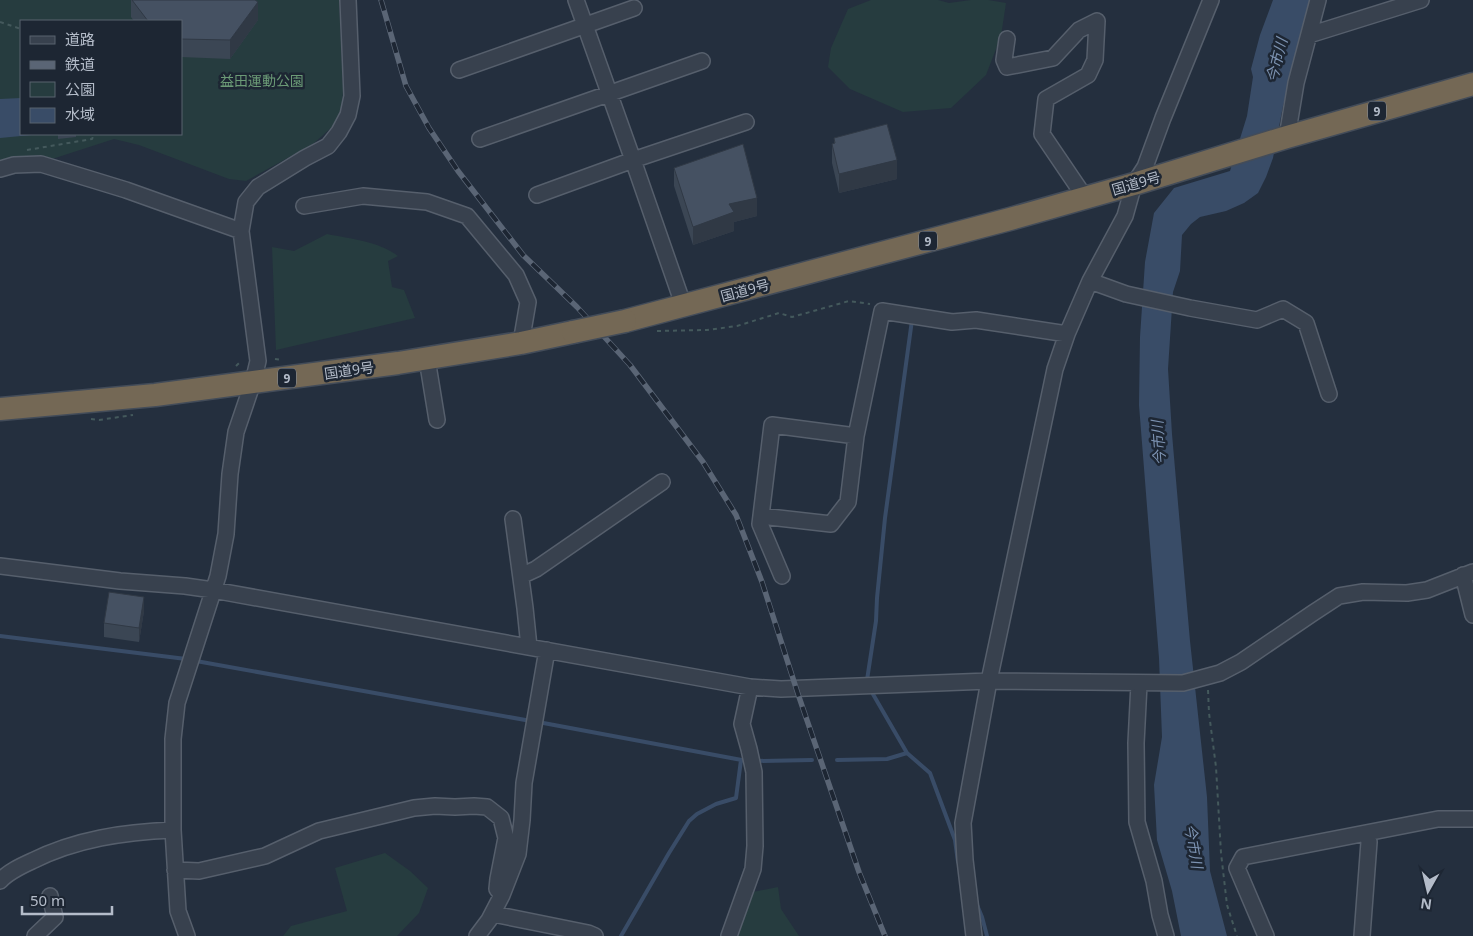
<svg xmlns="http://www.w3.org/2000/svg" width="1473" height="936" font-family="'Noto Sans','Noto Sans JP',sans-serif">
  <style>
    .green { fill: #263c3f; fill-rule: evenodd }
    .water { fill: #394c67 }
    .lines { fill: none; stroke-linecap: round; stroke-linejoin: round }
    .stream { stroke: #394c67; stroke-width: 4 }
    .minor-casing { stroke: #565f6c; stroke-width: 18 }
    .highway-casing { stroke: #434c59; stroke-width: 25 }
    .path { stroke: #44595c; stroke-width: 2; stroke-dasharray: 4 4; stroke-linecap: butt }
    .minor { stroke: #38414e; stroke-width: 15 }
    .highway { stroke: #746855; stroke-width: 22 }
    .rail-casing { stroke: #5a6575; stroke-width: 5.5 }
    .rail { stroke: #1d2633; stroke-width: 4; stroke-dasharray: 11; stroke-linecap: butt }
    .highway-bridge-casing { stroke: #434c59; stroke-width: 25; stroke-linecap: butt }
    .highway-bridge { stroke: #746855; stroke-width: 22 }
    .wall { fill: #3b4654 }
    .shaded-wall { fill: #303945 }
    .building { fill: #455162; stroke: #303945 }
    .labels { text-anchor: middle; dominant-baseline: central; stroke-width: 5; stroke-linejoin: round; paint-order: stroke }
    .shield { fill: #1d2633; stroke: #878f9c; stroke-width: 1 }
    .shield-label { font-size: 12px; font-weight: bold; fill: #b4bcc9 }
    .park-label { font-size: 14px; fill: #6b9a76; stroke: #1d2633 }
    .street-label { font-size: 14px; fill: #b4bcc9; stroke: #1d2633 }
    .water-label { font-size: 15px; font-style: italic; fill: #7c92b1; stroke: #1d2633 }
  </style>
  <rect width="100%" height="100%" fill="#242f3e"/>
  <path class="green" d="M 0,0 L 339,0 L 343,90 L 342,110 L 332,127 L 313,144 L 246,181 L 229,179 L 139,145 L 114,139 L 49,160 L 0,164 ZM 21,21 L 181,21 L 181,134 L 21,134 Z
    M 871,0 L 938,0 L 949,3 L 971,0 L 988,0 L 1006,3 L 1001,36 L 986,75 L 951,108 L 903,112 L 850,89 L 828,67 L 831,48 L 848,9 Z
    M 327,234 C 351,239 378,241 398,256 L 388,261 L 392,287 L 404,290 L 415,318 L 276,350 L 272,247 L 294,251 Z
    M 385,853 L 410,871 L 428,888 L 419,913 L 397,936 L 283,936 L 291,926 L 347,911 L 335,868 Z
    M 778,887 L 781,909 L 799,936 L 737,936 L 753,892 Z"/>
  <path class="water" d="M 1273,0 L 1311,0 L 1283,106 L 1273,158 L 1266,177 L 1258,193 L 1244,203 L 1226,211 L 1200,217 L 1191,224 L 1182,235 L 1180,271 L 1173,292 L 1168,369 L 1172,434 L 1190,641 L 1207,797 L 1210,871 L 1227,936 L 1181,936 L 1172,891 L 1157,840 L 1154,785 L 1162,737 L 1159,658 L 1139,405 L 1140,337 L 1145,262 L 1154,213 L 1174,188 L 1230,171 L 1247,116 L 1253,77 L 1251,69 L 1260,35 Z
    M 21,98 L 21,134 L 42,134 L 0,138 L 0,99 Z"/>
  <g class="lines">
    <path class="stream" d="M 0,636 L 186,659
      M 196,661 L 531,721
      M 868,682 L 867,680 L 876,621 L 877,598 L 885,518 L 912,320
      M 870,689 L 907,753 L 930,773 L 955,840 L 958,862
      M 538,722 L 747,761
      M 837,760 L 887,759 L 907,753
      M 757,761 L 812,760
      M 976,904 L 977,905 L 982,917 L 987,936
      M 621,936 L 669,853 L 689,821 L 697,814 L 716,804 L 736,798 L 741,760"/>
    <defs>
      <path id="minor" d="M 576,0 L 633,160 L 684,307
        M 1309,35 L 1421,0
        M 1007,39 L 1004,60 L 1007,67 L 1053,58 L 1079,30 L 1097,21 L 1095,60 L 1088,75 L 1046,99 L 1042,134 L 1080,190 L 1090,197
        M 459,70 L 634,8
        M 1287,137 L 1296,83 L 1318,0
        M 480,139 L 702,61
        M 0,169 L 14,165 L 41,164 L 126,190 L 241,231
        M 537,195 L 633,160 L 746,122
        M 304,206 L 363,196 L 427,202 L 467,216 L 516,275 L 528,302 L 521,343
        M 1090,281 L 1126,294 L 1190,308 L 1257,320 L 1283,309 L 1306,323 L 1329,394
        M 427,359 L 437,420
        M 761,516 L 831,524 L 848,502 L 856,436 L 882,311 L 952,322 L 976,320 L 1067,334
        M 513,519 L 525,608 L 529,647
        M 0,566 L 120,581 L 185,586 L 213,590 L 750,687 L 781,689 L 989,681 L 1183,683 L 1220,673 L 1241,662 L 1313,613 L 1339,596 L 1363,592 L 1407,593 L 1427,590 L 1473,572
        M 1463,575 L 1473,615
        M 521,576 L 536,569 L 662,482
        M 782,576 L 760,524 L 772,425 L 856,436
        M 1139,684 L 1136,743 L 1137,822 L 1154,881 L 1160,915 L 1166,936
        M 175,870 L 199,871 L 265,856 L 319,831 L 414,808 L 435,806 L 455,807 L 474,806 L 487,807 L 501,818 L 506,838 L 498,879 L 497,889 L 502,895
        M 0,881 C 8,872 21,866 32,861 C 76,839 124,832 173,830
        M 493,914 L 588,933 L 595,936
        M 35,936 L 55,917 L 50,896
        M 187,936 L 178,911 L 173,830 L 173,739 L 177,703 L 218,576 L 226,534 L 230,474 L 236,432 L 253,382 L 258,361 L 241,231 L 246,202 L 258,187 L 305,158 L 328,146 L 339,132 L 348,115 L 352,96 L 348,0
        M 477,936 L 489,920 L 502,895 L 518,854 L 522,820 L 524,783 L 547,650
        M 729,936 L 753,869 L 755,846 L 754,772 L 749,749 L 742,724 L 750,687
        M 974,936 L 965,860 L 963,823 L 989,681 L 1055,369 L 1067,334 L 1090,281 L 1125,216 L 1134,184 L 1145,167 L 1163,118 L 1211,0
        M 1266,936 L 1237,868 L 1243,857 L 1438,819 L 1473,819
        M 1362,936 L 1369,842 L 1367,833"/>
      <path id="highway" d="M 625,321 L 1010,219 L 1134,184 L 1287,137 L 1473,84
        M 0,409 L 155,395 L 398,363 L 521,343 L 573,332"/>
    </defs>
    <use href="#minor" class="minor-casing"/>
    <use href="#highway" class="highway-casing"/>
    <path class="path" d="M 0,22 L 21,29
      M 27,150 L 92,139 L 94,134
      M 657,331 L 707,330 L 737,326 L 779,313 L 792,317 L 849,301 L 870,304
      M 275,359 L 282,360
      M 236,366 L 239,363 L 242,363
      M 91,419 L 99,420 L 133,415
      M 1208,690 L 1209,713 L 1216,767 L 1221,853 L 1227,905 L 1237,936"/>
    <use href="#minor" class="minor"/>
    <use href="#highway" class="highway"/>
    <defs>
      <path id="rail" d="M 381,0 L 406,86 L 429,128 L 458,171 L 523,255 L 577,307 L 630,365 L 703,462 L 736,515 L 762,582 L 798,694 L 859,872 L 885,936"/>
    </defs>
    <use href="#rail" class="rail-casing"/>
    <use href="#rail" class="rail"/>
    <defs>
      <path id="highway-bridge" d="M 573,332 L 625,321"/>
    </defs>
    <use href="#highway-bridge" class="highway-bridge-casing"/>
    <use href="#highway-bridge" class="highway-bridge"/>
  </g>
  <path class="wall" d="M 131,0 L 255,0 L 258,20 L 230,59 L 181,57 L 181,21 L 134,21 L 131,17 Z
    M 58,134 L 76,134 L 76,137 L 58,139 Z
    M 834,138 L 897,179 L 839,193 L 832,163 L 832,144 L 834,144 Z
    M 674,168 L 757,216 L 734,222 L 734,231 L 693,245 L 674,186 Z
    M 144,611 L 139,642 L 104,637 L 104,623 Z"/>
  <path class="shaded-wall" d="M 258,2 L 258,20 L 230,59 L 230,40 Z
    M 897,160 L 897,179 L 839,193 L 839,174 Z
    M 757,198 L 757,216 L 734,222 L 734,231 L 693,245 L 693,227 L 729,204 Z
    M 144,597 L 144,611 L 139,642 L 139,628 Z"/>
  <path class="building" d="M 132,0 L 255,0 L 258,2 L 230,40 L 181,39 L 181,21 L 148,21 Z
    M 887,124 L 897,160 L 839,174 L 832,144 L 835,143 L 834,138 Z
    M 743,144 L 757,198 L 729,204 L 734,212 L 693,227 L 674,168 Z
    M 109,592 L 144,597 L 139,628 L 104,623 Z"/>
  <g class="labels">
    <g class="shield">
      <rect x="1368" y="101.5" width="18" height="19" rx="4"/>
      <rect x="919" y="231.5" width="18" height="19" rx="4"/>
      <rect x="278" y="368.5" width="18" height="19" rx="4"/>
    </g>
    <g class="shield-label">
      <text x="1377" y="111">9</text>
      <text x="928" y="241">9</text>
      <text x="287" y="378">9</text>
    </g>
    <g class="park-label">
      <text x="262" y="80">益田運動公園</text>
    </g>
    <g class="street-label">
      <text transform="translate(1136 183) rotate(-16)">国道9号</text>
      <text transform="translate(745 290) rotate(-15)">国道9号</text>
      <text transform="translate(349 370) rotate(-8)">国道9号</text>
    </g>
    <g class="water-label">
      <text transform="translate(1276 60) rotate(-76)">今市川</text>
      <text transform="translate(1158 443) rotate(-94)">今市川</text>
      <text transform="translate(1194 846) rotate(80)">今市川</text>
    </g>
  </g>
  <rect x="20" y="20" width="162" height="115" fill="#1d2633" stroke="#59626f"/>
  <rect x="30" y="36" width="25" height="8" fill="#38414e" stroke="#59626f"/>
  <text x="65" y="45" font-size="15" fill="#b4bcc9">道路</text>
  <rect x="30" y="61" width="25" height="8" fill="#5a6575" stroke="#59626f"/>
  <text x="65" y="70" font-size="15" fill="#b4bcc9">鉄道</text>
  <rect x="30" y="82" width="25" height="15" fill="#263c3f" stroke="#59626f"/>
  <text x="65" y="95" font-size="15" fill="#b4bcc9">公園</text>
  <rect x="30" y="108" width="25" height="15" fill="#394c67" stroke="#59626f"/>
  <text x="65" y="120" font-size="15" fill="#b4bcc9">水域</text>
  <g transform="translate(1428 891) rotate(188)" stroke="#1d2633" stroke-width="4" paint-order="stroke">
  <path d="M0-4L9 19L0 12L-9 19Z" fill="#b4bcc9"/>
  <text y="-8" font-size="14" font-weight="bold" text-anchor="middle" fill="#b4bcc9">N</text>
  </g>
  <path d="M22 906v8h90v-8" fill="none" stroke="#b4bcc9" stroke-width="2.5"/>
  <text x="30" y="906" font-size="15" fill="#b4bcc9" stroke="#1d2633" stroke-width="4" paint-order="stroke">50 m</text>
</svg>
